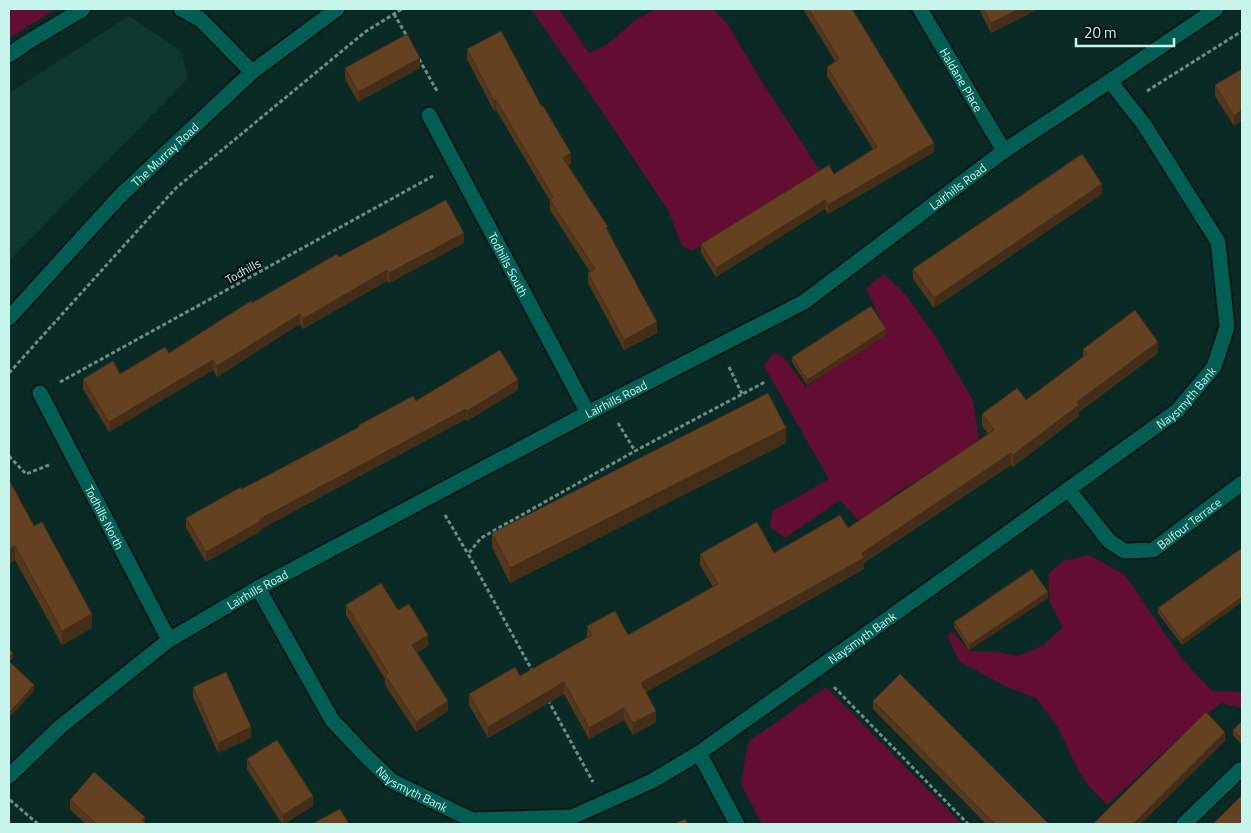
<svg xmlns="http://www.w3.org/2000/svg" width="1251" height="833" font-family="'Titillium Web',sans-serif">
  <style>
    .built { fill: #103630 }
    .green { fill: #640d32 }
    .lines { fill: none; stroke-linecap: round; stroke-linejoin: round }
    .minor-casing { stroke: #04100e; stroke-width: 18 }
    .path { stroke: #688f88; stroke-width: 3; stroke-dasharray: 4 2.5; stroke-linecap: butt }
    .minor { stroke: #005e53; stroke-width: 15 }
    .wall { fill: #55381c }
    .shaded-wall { fill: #452e17 }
    .building { fill: #634121; stroke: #452e17 }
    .labels { text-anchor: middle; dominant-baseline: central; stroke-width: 4.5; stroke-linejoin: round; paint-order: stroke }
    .street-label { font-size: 12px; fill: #c7f5ec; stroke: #00110e }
  </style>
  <rect width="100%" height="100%" fill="#092a25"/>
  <path class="built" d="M 129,16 L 181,51 L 188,78 L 9,261 L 9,93 Z"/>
  <path class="green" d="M 9,9 L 56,9 L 9,38 Z
    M 531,9 L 559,9 L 589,53 L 608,44 L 634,21 L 655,9 L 713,9 L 727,23 L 759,77 L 820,171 L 728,227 L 693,251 L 682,246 L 668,210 L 608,120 Z
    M 884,274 L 906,295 L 937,339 L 973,400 L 979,441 L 895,494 L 859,522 L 840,500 L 785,538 L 770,527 L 773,511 L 829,479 L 764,366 L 774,352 L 784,358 L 806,387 L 886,331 L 866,288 Z
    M 1089,555 L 1125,575 L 1183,660 L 1212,691 L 1242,692 L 1242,708 L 1221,703 L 1178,739 L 1107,805 L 1088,785 L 1078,770 L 1060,731 L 1037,699 L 1003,685 L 959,661 L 948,637 L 951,631 L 970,651 L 998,652 L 1018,656 L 1044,645 L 1063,627 L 1050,603 L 1048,574 L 1063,561 Z
    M 826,687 L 962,824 L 762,824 L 741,784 L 748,742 Z"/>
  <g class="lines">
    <defs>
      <g id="minor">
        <path d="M 181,9 L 200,19 L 252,72"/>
        <path id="s1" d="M 920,9 L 1004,151"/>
        <path d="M 9,55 L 26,43 L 83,9"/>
        <path id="s2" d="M 429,115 L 588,413"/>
        <path id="s3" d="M 9,318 L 119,197 L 252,72 L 337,9"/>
        <path id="s4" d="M 40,393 L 169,640"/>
        <path id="s5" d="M 1068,489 L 1109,541 L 1124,551 L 1153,550 L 1242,483"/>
        <path id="s6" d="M 258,588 L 332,720 L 365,755 L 392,781 L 472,820 L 572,817 L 652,781 L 699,753 L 945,578 L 1177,411 L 1214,367 L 1227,327 L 1218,242 L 1145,126 L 1110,81"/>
        <path d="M 699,753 L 737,824"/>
        <path id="s7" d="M 9,776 L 60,727 L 169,640 L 258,588 L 588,413 L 804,302 L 1004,151 L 1110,81 L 1216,9"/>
        <path d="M 1184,824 L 1240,770"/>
      </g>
    </defs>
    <use href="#minor" class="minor-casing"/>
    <path class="path" d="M 394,14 L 408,38
      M 419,59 L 437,91
      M 1147,91 L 1242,31
      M 729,367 L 742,394
      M 9,373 L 176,188 L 365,32 L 402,9
      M 60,382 L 433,176
      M 618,423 L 635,451
      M 9,456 L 26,474 L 49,465
      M 445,515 L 468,554
      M 533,672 L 468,554 L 481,538 L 635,451 L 765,382
      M 834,687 L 968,824
      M 548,700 L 593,782
      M 10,800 L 38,824"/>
    <use href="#minor" class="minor"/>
  </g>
  <path class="wall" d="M 803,9 L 852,9 L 934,152 L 828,214 L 825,209 L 716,277 L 701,253 L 701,244 L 834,174 L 873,149 L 827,76 L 827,67 L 835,61 Z
    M 979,9 L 1038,9 L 991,33 Z
    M 467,49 L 571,164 L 568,166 L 608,230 L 657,333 L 624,350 L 588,283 L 588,273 L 590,272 L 550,210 L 550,201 L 496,110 L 494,111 L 467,59 Z
    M 345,68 L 420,68 L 358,102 L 345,79 Z
    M 1242,69 L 1234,126 L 1215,96 L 1215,85 Z
    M 1102,194 L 934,308 L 913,279 L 913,269 Z
    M 464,243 L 389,283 L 387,281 L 303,329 L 300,324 L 217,377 L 213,370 L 109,432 L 83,389 L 83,379 L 120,374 L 169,353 L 252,303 L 339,257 Z
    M 886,335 L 807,385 L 792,362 L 792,357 Z
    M 1083,349 L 1158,353 L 1079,412 L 1079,416 L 1013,467 L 1011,465 L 864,563 L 864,569 L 646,692 L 656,722 L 633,735 L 624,720 L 589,739 L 564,694 L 488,738 L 469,705 L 469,694 L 520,676 L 587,638 L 587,626 L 628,635 L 713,587 L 700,565 L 700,554 L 774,553 L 848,528 L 988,434 L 982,426 L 982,414 L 1026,400 L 1083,357 Z
    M 518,390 L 467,421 L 466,419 L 261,529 L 261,531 L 206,562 L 186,528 L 186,518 L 242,489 L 359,427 L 359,425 L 416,401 Z
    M 786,443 L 510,583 L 492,547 L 492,533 Z
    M 9,480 L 34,526 L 92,628 L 62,645 L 15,560 Z
    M 1242,548 L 1242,602 L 1182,645 L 1158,613 L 1158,608 Z
    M 1048,598 L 969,650 L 954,627 L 954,622 Z
    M 346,605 L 398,610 L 428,646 L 417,653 L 448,711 L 416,732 L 385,685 L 385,679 L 346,615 Z
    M 193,687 L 251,738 L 218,753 L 193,697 Z
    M 873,701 L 1049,824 L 986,824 L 873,709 Z
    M 1242,721 L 1242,745 L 1233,735 L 1233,730 Z
    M 247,759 L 313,806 L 284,824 L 282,824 L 247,769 Z
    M 70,800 L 145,824 L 86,824 L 70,810 Z"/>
  <path class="shaded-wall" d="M 1019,9 L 1038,9 L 991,33 L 991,23 Z
    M 420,58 L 420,68 L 358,102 L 358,92 Z
    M 496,100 L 496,110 L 494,111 L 494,101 Z
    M 1242,110 L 1242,121 L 1234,126 L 1234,116 Z
    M 934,143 L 934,152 L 828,214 L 828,205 Z
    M 571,153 L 571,164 L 563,168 L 563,158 Z
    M 1102,184 L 1102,194 L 934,308 L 934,298 Z
    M 825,200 L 825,209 L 716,277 L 716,268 Z
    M 464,233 L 464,243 L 389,283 L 389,273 Z
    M 387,270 L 387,281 L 303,329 L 303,319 Z
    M 300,314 L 300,324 L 217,377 L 217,366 Z
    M 657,322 L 657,333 L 624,350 L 624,340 Z
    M 886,329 L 886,335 L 807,385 L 807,380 Z
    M 1158,342 L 1158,353 L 1079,412 L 1079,416 L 1013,467 L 1013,455 L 1077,402 Z
    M 213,360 L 213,370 L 109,432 L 109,422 Z
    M 518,380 L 518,390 L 467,421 L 467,411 Z
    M 466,409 L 466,419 L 261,529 L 261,531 L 206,562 L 206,552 L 260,519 Z
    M 786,428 L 786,443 L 510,583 L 510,568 Z
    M 1011,453 L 1011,465 L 864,563 L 864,569 L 641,695 L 641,683 L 862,553 Z
    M 15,546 L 15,560 L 9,564 L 9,549 Z
    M 1048,592 L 1048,598 L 969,650 L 969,645 Z
    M 1242,597 L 1242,602 L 1182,645 L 1182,640 Z
    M 92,614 L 92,628 L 62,645 L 62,631 Z
    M 428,635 L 428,646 L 412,656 L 412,645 Z
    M 13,653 L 13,658 L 9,663 L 9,657 Z
    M 564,682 L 564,694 L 488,738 L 488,727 Z
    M 34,685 L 34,691 L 9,718 L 9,713 Z
    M 448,701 L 448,711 L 416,732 L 416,722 Z
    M 624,708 L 624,720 L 589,739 L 589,728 Z
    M 656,711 L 656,722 L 633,735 L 633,723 Z
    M 251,727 L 251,738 L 218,753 L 218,743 Z
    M 1225,732 L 1225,741 L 1141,824 L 1133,824 Z
    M 313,796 L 313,806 L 284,824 L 283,824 L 283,815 Z
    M 145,817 L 145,824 L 142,820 Z"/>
  <path class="building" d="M 809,9 L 852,9 L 934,143 L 828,205 L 825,200 L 716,268 L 701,244 L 829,165 L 834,174 L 877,147 L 827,67 L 839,59 Z
    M 984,9 L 1019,9 L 991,23 Z
    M 501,31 L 542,107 L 543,106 L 571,153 L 563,158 L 608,227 L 606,228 L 657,322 L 624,340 L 588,273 L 595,269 L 550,200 L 553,197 L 496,100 L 494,101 L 467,49 Z
    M 407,34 L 420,58 L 358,92 L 345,68 Z
    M 1242,69 L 1242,110 L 1234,116 L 1215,85 Z
    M 1082,154 L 1102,184 L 934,298 L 913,269 Z
    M 446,200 L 464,233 L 389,273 L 387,270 L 303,319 L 300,314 L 217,366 L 213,360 L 109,422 L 83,379 L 113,361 L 120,374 L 165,347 L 169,353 L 251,301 L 252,303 L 337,254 L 339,257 Z
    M 871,306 L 886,329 L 807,380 L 792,357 Z
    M 1135,310 L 1158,342 L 1077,402 L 1079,405 L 1013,455 L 1011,453 L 862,553 L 864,558 L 641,683 L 656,711 L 633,723 L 624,708 L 589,728 L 564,682 L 488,727 L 469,694 L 515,667 L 520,676 L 592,635 L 587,626 L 615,611 L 628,635 L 718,584 L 700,554 L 757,522 L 774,553 L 840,515 L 848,528 L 994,430 L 982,414 L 1017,388 L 1026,400 L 1087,354 L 1083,349 Z
    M 500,350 L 518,380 L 467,411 L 466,409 L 260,519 L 261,521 L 206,552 L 186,518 L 241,487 L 242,489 L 359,427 L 359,425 L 413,396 L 416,401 Z
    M 768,393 L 786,428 L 510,568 L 492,533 Z
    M 9,480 L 34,526 L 42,522 L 92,614 L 62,631 L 15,546 L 9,549 Z
    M 1242,548 L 1242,597 L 1182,640 L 1158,608 Z
    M 1032,569 L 1048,592 L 969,645 L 954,622 Z
    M 381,583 L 398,610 L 409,604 L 428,635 L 412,645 L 448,701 L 416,722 L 385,675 L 388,673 L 346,605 Z
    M 9,648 L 13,653 L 9,657 Z
    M 9,661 L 34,685 L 9,713 Z
    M 226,672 L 251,727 L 218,743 L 193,687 Z
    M 900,674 L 1049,824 L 995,824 L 873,701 Z
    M 1206,712 L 1225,732 L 1133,824 L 1093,824 Z
    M 1242,721 L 1242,739 L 1233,730 Z
    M 277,740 L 313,796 L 283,815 L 247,759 Z
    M 94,772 L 145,817 L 142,820 L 145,824 L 97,824 L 70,800 Z
    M 1242,795 L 1242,824 L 1213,824 Z
    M 340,809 L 349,824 L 312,824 Z
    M 685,819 L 688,824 L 674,824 Z"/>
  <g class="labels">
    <g class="street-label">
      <text stroke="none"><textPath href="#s1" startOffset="82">Haldane Place</textPath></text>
      <text stroke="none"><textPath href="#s3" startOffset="226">The Murray Road</textPath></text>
      <text stroke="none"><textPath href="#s7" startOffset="1122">Lairhills Road</textPath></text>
      <text stroke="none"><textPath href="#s2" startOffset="169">Todhills South</textPath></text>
      <text transform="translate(243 271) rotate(-29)">Todhills</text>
      <text stroke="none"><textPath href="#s6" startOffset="1172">Naysmyth Bank</textPath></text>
      <text stroke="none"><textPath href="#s7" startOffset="718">Lairhills Road</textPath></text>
      <text stroke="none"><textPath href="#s4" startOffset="140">Todhills North</textPath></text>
      <text stroke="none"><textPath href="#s5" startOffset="158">Balfour Terrace</textPath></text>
      <text stroke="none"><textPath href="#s7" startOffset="312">Lairhills Road</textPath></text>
      <text stroke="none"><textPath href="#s6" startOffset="768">Naysmyth Bank</textPath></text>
      <text stroke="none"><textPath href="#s6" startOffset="258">Naysmyth Bank</textPath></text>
    </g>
  </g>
  <rect width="1251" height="833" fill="none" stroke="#c7f5ec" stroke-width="20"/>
  <path d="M1076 38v8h98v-8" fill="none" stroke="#c7f5ec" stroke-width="2.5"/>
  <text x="1084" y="38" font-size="15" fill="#c7f5ec" stroke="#00110e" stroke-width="4" paint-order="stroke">20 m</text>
</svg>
